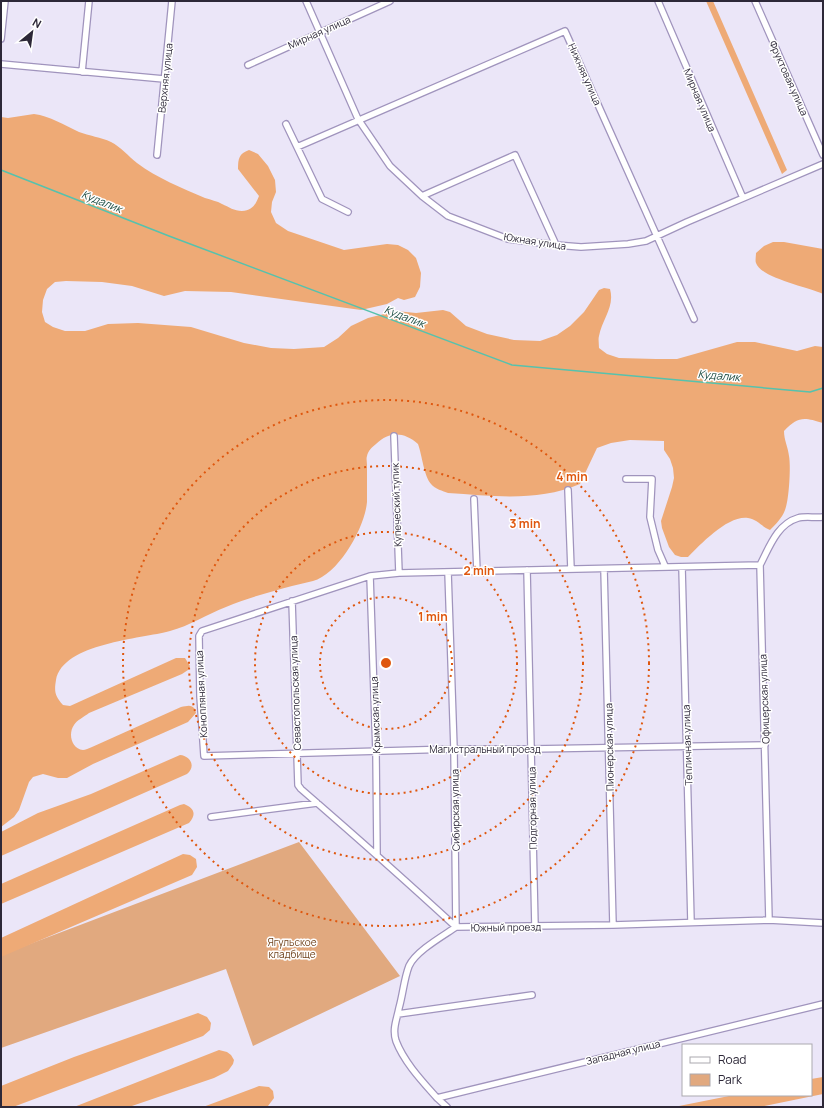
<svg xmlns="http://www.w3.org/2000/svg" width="824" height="1108" font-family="Manrope,sans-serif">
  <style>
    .green { fill: #e1a97f }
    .forest { fill: #eeaa76 }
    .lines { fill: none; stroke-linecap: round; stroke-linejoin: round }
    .stream { stroke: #56c2ad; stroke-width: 1.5 }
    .minor-casing { stroke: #a094bd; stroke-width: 8 }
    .minor { stroke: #fff; stroke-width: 5.5 }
    .ring { fill: none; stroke: #df570e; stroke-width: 2; stroke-dasharray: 2 4 }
    .labels { text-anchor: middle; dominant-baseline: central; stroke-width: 3; stroke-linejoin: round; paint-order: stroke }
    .street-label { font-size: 10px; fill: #2d2838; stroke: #fff }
    .park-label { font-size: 10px; fill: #71441e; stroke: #fff }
    .water-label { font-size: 11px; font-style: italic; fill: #1d4c42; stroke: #fff }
    .centre { fill: #df570e; stroke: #fff; stroke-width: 2 }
    .ring-label { font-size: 12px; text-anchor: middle; font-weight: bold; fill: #df570e; stroke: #fff; stroke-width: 3; stroke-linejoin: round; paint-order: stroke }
  </style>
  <rect width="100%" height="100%" fill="#ebe6f8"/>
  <path class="green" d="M 299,842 L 400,976 L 253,1046 L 226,969 L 1,1048 L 1,955 Z"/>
  <path class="forest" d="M 706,1 L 713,1 L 787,170 L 782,174 Z
    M 34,114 C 50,116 64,125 79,132 C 89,136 101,137 111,142 C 121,147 128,156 137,163 C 157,178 182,188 205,198 C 211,200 217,201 222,204 C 229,207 234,211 242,211 C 252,211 256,204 259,196 L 238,169 C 238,158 239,154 249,150 L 258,154 L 268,166 L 275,180 L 276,192 L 272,202 L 271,212 L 276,223 L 288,231 L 344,250 L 387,244 L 398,245 L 408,250 L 416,258 L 421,273 L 420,287 L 415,297 L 404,300 L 398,298 L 387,304 L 361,310 L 231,292 L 185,291 L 164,296 L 132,286 L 102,282 L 66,281 L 55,282 L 47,289 L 43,300 L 42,312 L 45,322 L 53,327 L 65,331 L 85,331 L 108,324 L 138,323 L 191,327 L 244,343 L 271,348 L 294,349 L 324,347 L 338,338 L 351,326 L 368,318 L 396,311 L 416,313 L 443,310 L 450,312 L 466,326 L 487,334 L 514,340 L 540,341 L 557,335 L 570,326 L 584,312 L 599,290 L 604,288 L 610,289 C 615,307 602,319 599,336 C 598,339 599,344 599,348 L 607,354 L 619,358 L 656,359 L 677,359 L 737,342 L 755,342 L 797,351 L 815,346 L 823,347 L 823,423 C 804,417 798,416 784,431 C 784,440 788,447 789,456 C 791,466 789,501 785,510 C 782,518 776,524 770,530 C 762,527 757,519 748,518 C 728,515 701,544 688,557 L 681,557 L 675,555 L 669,547 L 662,528 L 661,521 L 672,487 L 674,478 L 673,468 L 670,459 L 664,450 L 664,441 L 630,440 L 611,443 L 597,448 L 580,484 C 538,502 493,496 448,493 C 443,491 435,489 431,484 C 424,476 422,455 418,444 C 404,432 390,431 376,444 C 372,447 368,451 367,456 C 366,459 367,462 367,465 C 367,477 367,490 367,502 C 365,527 339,574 313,581 C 306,583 299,584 292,586 C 270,592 247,598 226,607 C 208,614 189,626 170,631 C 141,639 63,643 56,680 C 54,692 55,696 63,705 L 70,706 L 176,658 L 185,658 L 190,666 L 188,670 L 182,674 L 89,713 C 84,717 77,720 74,725 C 68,733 71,749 83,750 C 85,750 89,748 92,747 L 181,707 C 187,706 191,704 195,709 L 196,713 L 188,722 L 93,764 L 67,778 L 58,778 L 43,774 L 33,777 L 29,782 L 19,810 L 14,817 L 1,827 L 1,117 L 8,118 Z
    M 773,242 L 784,242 L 823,249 L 823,294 C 808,287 761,278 756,263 C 755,261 756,256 756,253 L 764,246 Z
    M 180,755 C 191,756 196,767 187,774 L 1,856 L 1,832 L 38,813 L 91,794 Z
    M 184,804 C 194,808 197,814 189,823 L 1,904 L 1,884 L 180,805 Z
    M 183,854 L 190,855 L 196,859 L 197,867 L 192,875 L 1,957 L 1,938 Z
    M 198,1013 L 207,1017 L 211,1023 L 210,1030 L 203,1036 L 13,1107 L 1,1107 L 1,1086 L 74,1057 Z
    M 219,1050 L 227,1052 L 231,1055 L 234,1060 L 233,1064 L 228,1071 L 214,1078 L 129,1107 L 74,1107 Z
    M 823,1077 L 823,1094 L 759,1107 L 674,1107 L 734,1095 L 811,1095 L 811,1079 Z
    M 259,1086 L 269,1087 L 273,1091 L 274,1098 L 268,1106 L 264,1107 L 203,1107 Z"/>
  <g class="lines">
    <path class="stream" d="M 1,170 L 169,236 L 512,365 L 810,392 L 823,388"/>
    <defs>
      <path id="minor" d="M 306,1 L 358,119 L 390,166 L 422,196 L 448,216 L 508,239 L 556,245 L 581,247 L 628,244 L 646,241 L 687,222 L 823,164
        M 658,1 L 743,198
        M 755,1 L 823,155
        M 1,39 L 5,1
        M 1,64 L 164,79
        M 248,65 L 390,1
        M 82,72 L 89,1
        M 286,124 L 322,199 L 348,212
        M 297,147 L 565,31 L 694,319
        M 157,155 L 172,1
        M 422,196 L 515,155 L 556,245
        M 394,436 L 399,573
        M 626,479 L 652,479 L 650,517 L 658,550 L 665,566
        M 568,490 L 571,569
        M 474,499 L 477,571
        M 760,565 L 399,573 L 370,576 L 202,631 L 199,636 L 200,696 L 204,756 L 454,749 L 531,749 L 765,745
        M 682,567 L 691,922
        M 604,569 L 613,925
        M 527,570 L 535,927
        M 370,576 L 376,752 L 377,854
        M 292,601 L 298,785 L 301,789 C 353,834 405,880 456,927 L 613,925 L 769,920 L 823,923
        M 211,817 L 317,803
        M 769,920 L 760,565 C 769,548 777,524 798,518 C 805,516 815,518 823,517
        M 398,1014 L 532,995
        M 437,1098 C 422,1081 404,1062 396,1041 C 392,1029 397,1019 399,1008 C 403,994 404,979 409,966 C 416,951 443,936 456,927 L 454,749 L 448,572
        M 447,1107 L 437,1098 L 823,1004"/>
    </defs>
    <use href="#minor" class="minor-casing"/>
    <use href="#minor" class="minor"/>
  </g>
  <g class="ring">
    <circle cx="386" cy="663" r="66"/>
    <circle cx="386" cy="663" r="131"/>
    <circle cx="386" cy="663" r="197"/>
    <circle cx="386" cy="663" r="263"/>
  </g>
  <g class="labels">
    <g class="street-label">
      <text transform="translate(319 32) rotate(-24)">Мирная улица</text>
      <text transform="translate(585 74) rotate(66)">Нижняя улица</text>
      <text transform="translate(165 78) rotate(-84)">Верхняя улица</text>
      <text transform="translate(789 78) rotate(66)">Фруктовая улица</text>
      <text transform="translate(700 100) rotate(67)">Мирная улица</text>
      <text transform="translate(535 241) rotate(9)">Южная улица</text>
      <text transform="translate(396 505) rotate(-92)">Купеческий тупик</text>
      <text transform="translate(295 693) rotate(-92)">Севастопольская улица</text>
      <text transform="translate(201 694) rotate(-93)">Конопляная улица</text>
      <text transform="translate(764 699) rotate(-92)">Офицерская улица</text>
      <text transform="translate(375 715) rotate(-92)">Крымская улица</text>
      <text transform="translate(687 745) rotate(-92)">Тепличная улица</text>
      <text transform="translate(609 747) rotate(-91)">Пионерская улица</text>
      <text x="485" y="749">Магистральный проезд</text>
      <text transform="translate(532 808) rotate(-91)">Подгорная улица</text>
      <text transform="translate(455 810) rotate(-91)">Сибирская улица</text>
      <text transform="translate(506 927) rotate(-1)">Южный проезд</text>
      <text transform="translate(623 1052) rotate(-14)">Западная улица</text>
    </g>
    <g class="park-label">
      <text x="292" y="942">Ягульское<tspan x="292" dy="12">кладбище</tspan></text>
    </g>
    <g class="water-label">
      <text transform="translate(102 201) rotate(22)">Кудалик</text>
      <text transform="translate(405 316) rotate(21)">Кудалик</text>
      <text transform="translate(719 375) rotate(5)">Кудалик</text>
    </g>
  </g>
  <circle cx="386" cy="663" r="6" class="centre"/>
  <g class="ring-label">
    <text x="572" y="481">4 min</text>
    <text x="525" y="528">3 min</text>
    <text x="479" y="575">2 min</text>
    <text x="433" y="621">1 min</text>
  </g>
  <rect width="824" height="1108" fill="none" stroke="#2d2838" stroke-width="4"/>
  <rect x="682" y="1044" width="130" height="52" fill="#ffffff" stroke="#aba9af"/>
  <rect x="690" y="1057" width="20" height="6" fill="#ffffff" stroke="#aba9af"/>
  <text x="718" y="1064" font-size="12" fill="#2d2838">Road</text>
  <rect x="690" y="1074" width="20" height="12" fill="#e1a97f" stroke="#aba9af"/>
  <text x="718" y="1084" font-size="12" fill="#2d2838">Park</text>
  <g transform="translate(32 32) rotate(29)" stroke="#ffffff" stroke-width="3" paint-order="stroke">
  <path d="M0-3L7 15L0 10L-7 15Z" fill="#2d2838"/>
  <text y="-6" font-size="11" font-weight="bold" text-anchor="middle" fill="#2d2838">N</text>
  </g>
</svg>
